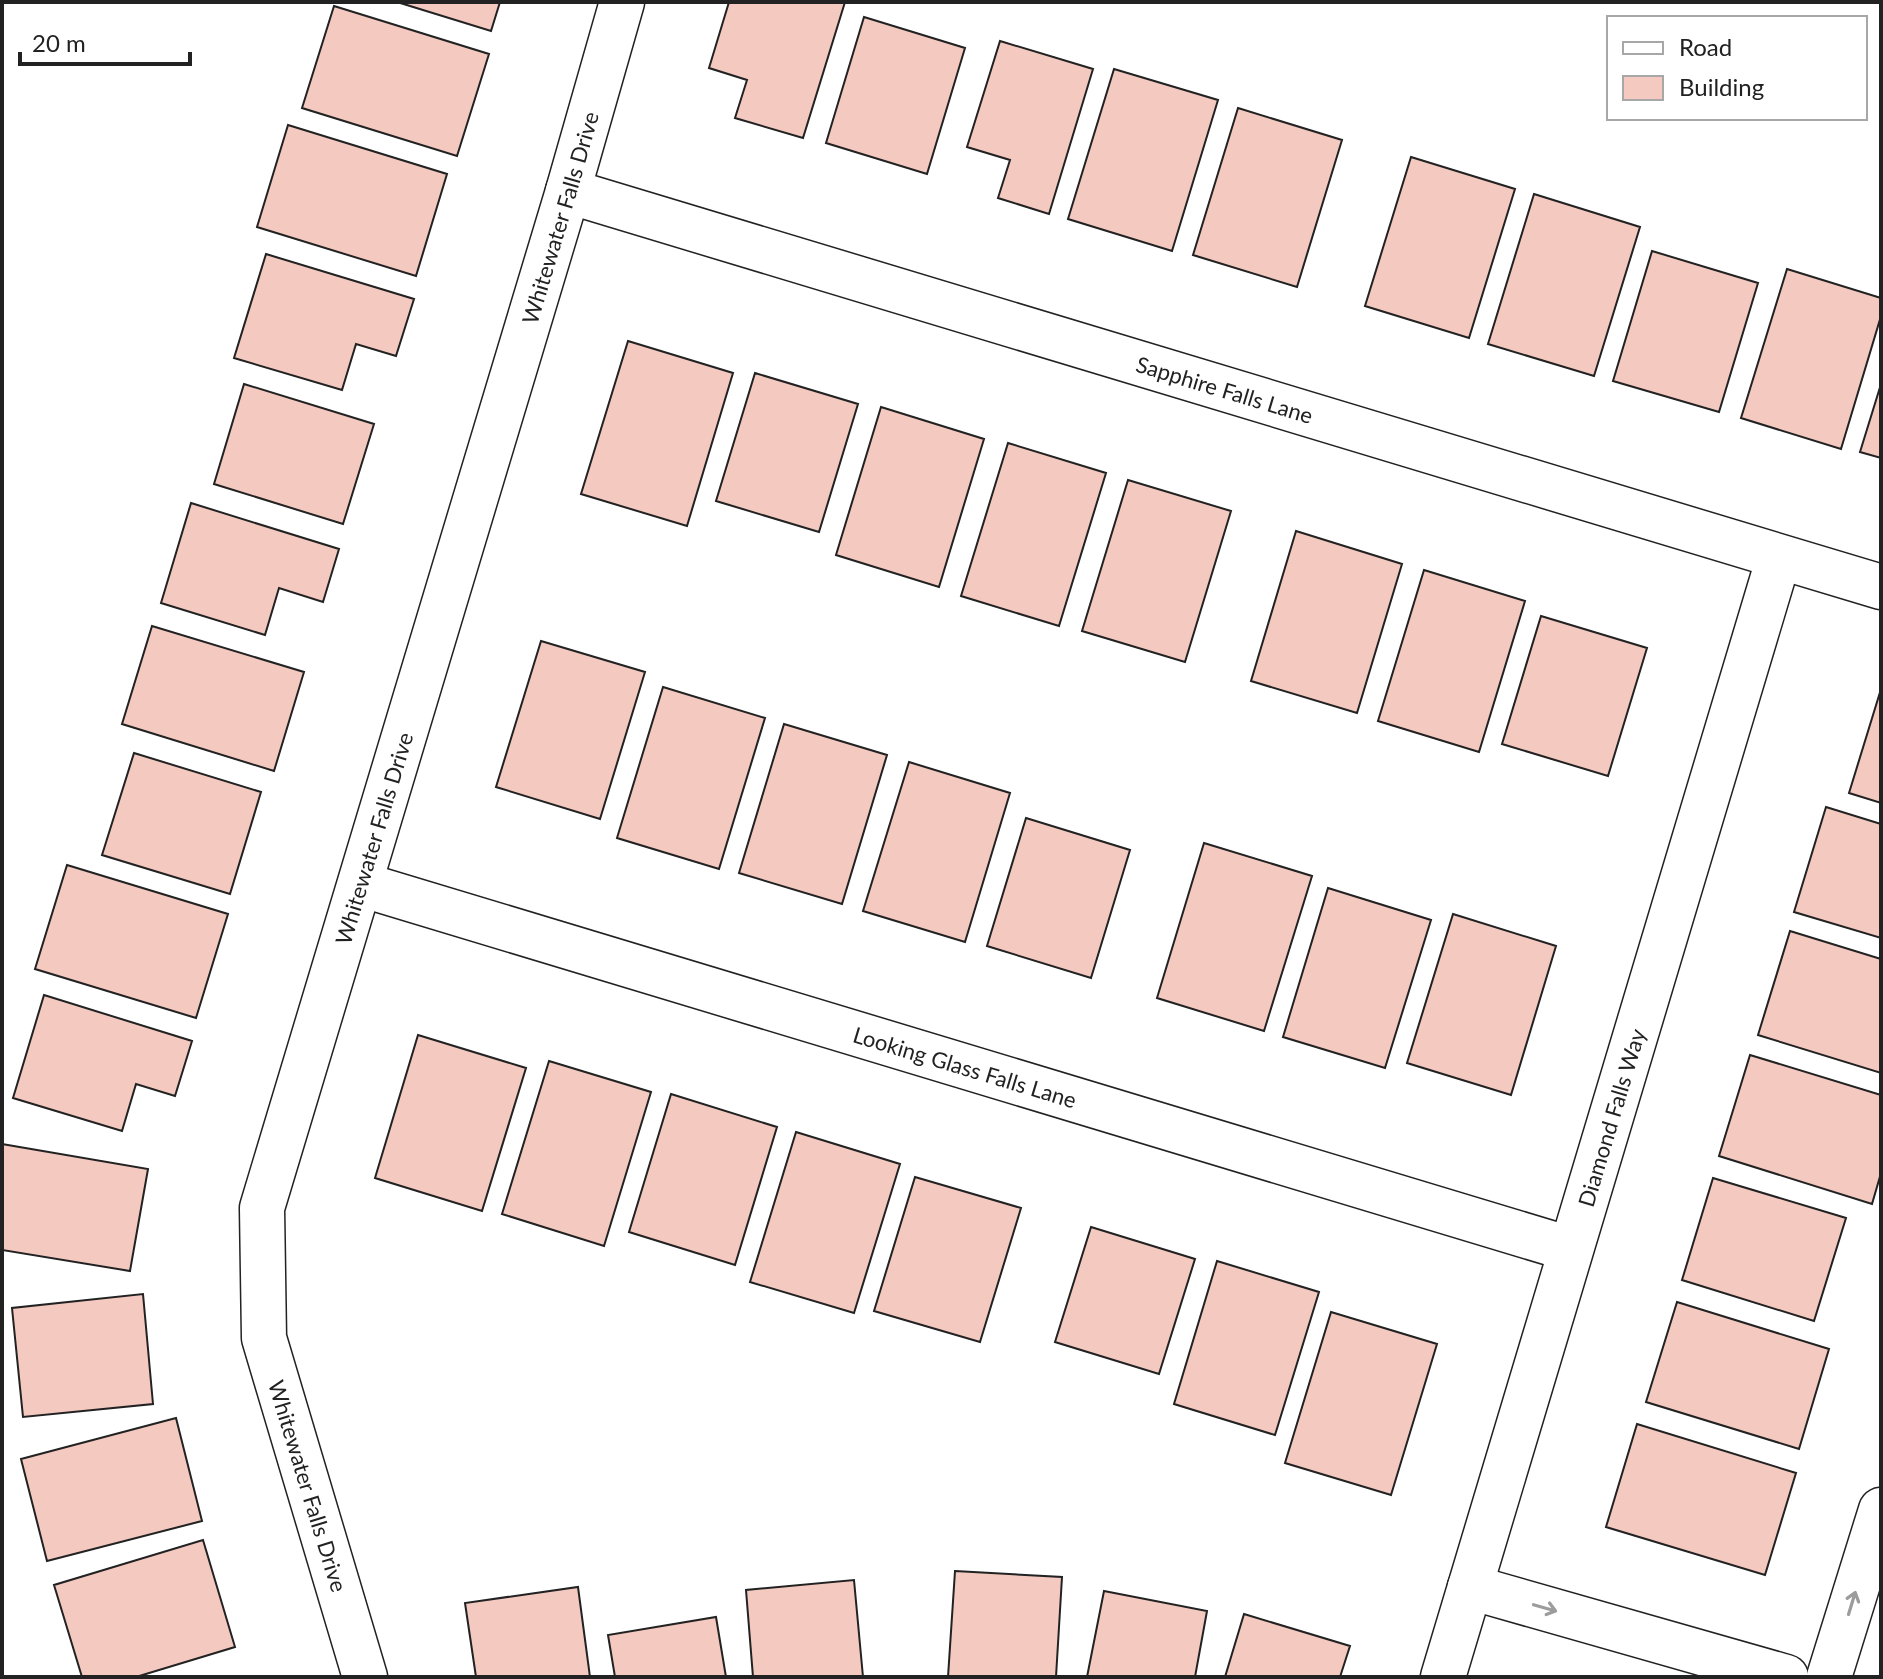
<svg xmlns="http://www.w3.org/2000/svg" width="1883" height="1679" font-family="Lato,sans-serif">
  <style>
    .building { fill: #f3c9c0; stroke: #222; stroke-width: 2 }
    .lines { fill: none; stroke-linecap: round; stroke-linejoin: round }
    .minor-casing { stroke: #222; stroke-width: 47 }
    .minor { stroke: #fff; stroke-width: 44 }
    .oneway { stroke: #9c9c9c }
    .labels { text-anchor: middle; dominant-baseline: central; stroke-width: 6; stroke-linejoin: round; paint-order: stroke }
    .street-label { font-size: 22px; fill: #222; stroke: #fff }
  </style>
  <rect width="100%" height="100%" fill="#fff"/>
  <path class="building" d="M 397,2 L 500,2 L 491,31 Z
    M 729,2 L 845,2 L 803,138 L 735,118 L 747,80 L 709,68 Z
    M 334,6 L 489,54 L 457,156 L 302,108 Z
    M 864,17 L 965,48 L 927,174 L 826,143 Z
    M 1000,41 L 1093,69 L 1049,214 L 998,198 L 1010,160 L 967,147 Z
    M 1114,69 L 1218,100 L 1172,251 L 1068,219 Z
    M 1238,108 L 1342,140 L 1297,287 L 1193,255 Z
    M 288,125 L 447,174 L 416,276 L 257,227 Z
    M 1411,157 L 1515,189 L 1469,338 L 1365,306 Z
    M 1534,194 L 1640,227 L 1594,376 L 1488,344 Z
    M 1652,251 L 1758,283 L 1719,412 L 1613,381 Z
    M 266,254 L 414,299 L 396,356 L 356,344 L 342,390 L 234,358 Z
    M 1787,269 L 1881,298 L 1881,316 L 1841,449 L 1741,418 Z
    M 628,341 L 733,373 L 687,526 L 581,494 Z
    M 755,373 L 858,404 L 819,532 L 716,501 Z
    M 244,384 L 374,424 L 343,524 L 214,484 Z
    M 1881,384 L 1881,458 L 1860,452 Z
    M 881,407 L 984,439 L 939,587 L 836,555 Z
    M 1008,443 L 1106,473 L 1059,626 L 961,596 Z
    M 1128,480 L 1231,511 L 1185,662 L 1082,631 Z
    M 191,503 L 339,549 L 323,602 L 279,588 L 265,635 L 161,603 Z
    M 1296,531 L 1402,564 L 1357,713 L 1251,681 Z
    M 1424,570 L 1525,601 L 1479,752 L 1378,721 Z
    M 1541,616 L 1647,648 L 1608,776 L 1502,744 Z
    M 152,626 L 304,672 L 274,771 L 122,724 Z
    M 541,641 L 645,672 L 600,819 L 496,787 Z
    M 663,687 L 765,718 L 719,869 L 617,838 Z
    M 1881,689 L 1881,803 L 1849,793 Z
    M 784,724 L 887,755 L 842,904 L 739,873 Z
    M 134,753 L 261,792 L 230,894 L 102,855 Z
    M 909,762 L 1010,793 L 965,942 L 863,911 Z
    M 1826,807 L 1881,824 L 1881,938 L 1794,912 Z
    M 1026,818 L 1130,850 L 1091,978 L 987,946 Z
    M 1204,843 L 1312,876 L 1264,1031 L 1157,998 Z
    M 67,865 L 228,914 L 196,1018 L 35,969 Z
    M 1328,888 L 1431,920 L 1385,1068 L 1283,1037 Z
    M 1453,914 L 1556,946 L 1511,1095 L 1407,1063 Z
    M 1790,931 L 1881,959 L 1881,1073 L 1758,1035 Z
    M 44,995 L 192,1041 L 175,1096 L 136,1084 L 122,1131 L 13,1098 Z
    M 418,1035 L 526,1068 L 482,1211 L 375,1178 Z
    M 1750,1055 L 1881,1095 L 1881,1173 L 1872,1204 L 1719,1156 Z
    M 549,1061 L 651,1092 L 604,1246 L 502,1214 Z
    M 671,1094 L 777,1127 L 735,1265 L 629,1232 Z
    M 796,1132 L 900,1164 L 854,1313 L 750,1282 Z
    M 2,1144 L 148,1169 L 130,1271 L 2,1250 Z
    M 915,1177 L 1021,1208 L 980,1342 L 874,1311 Z
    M 1713,1178 L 1846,1218 L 1814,1321 L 1682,1280 Z
    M 1091,1227 L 1195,1259 L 1159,1374 L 1055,1342 Z
    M 1217,1261 L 1319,1292 L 1275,1435 L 1174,1404 Z
    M 143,1294 L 153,1404 L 23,1417 L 12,1308 Z
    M 1677,1302 L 1829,1349 L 1799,1449 L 1646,1402 Z
    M 1331,1312 L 1437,1344 L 1391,1495 L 1285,1463 Z
    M 176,1418 L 202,1521 L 47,1561 L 21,1459 Z
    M 1637,1424 L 1796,1473 L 1765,1575 L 1606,1527 Z
    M 203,1540 L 235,1647 L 136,1677 L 82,1677 L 54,1585 Z
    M 955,1571 L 1062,1577 L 1056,1677 L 948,1677 Z
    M 854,1580 L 863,1677 L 753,1677 L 746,1590 Z
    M 578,1587 L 590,1677 L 476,1677 L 465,1603 Z
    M 1104,1591 L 1207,1611 L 1195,1677 L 1087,1677 Z
    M 1244,1614 L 1350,1646 L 1340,1677 L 1225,1677 Z
    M 716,1617 L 726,1677 L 615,1677 L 608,1635 Z"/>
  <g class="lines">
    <defs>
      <g id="minor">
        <path id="s1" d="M 568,191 L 1881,587"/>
        <path id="s2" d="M 360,884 L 1570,1249"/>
        <path d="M 1470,1587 L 1786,1677"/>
        <path id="s3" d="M 365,1677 L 264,1338 L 262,1208 L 568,191 L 622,2"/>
        <path id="s4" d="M 1443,1677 L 1779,557"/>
        <path d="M 1829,1677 L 1881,1510"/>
      </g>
    </defs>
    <use href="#minor" class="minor-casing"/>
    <use href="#minor" class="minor"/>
  </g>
  <defs><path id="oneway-shaft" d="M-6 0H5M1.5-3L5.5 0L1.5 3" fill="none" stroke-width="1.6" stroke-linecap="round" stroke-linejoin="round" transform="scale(2)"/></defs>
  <g class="oneway">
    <use href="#oneway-shaft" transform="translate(1852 1603) rotate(-73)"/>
    <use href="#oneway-shaft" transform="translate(1545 1608) rotate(16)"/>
  </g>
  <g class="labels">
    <g class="street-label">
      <text stroke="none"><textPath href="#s3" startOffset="1518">Whitewater Falls Drive</textPath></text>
      <text stroke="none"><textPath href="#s1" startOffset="686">Sapphire Falls Lane</textPath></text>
      <text stroke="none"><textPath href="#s3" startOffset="870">Whitewater Falls Drive</textPath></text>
      <text stroke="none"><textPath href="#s2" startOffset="632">Looking Glass Falls Lane</textPath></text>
      <text stroke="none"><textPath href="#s4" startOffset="584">Diamond Falls Way</textPath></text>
      <text transform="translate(308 1486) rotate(73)">Whitewater Falls Drive</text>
    </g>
  </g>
  <rect width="1883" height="1679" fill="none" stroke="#222222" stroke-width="8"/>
  <rect x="1607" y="16" width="260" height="104" fill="#ffffff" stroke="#a7a7a7" stroke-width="2"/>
  <rect x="1623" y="42" width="40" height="12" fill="#ffffff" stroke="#a7a7a7" stroke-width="2"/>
  <text x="1679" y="56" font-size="24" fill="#222222">Road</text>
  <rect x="1623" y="76" width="40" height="24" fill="#f3c9c0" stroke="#a7a7a7" stroke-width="2"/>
  <text x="1679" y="96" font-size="24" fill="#222222">Building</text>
  <path d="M20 52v12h170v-12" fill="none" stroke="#222222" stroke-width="4"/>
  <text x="32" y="52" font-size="24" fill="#222222" stroke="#ffffff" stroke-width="6" paint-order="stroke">20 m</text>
</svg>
